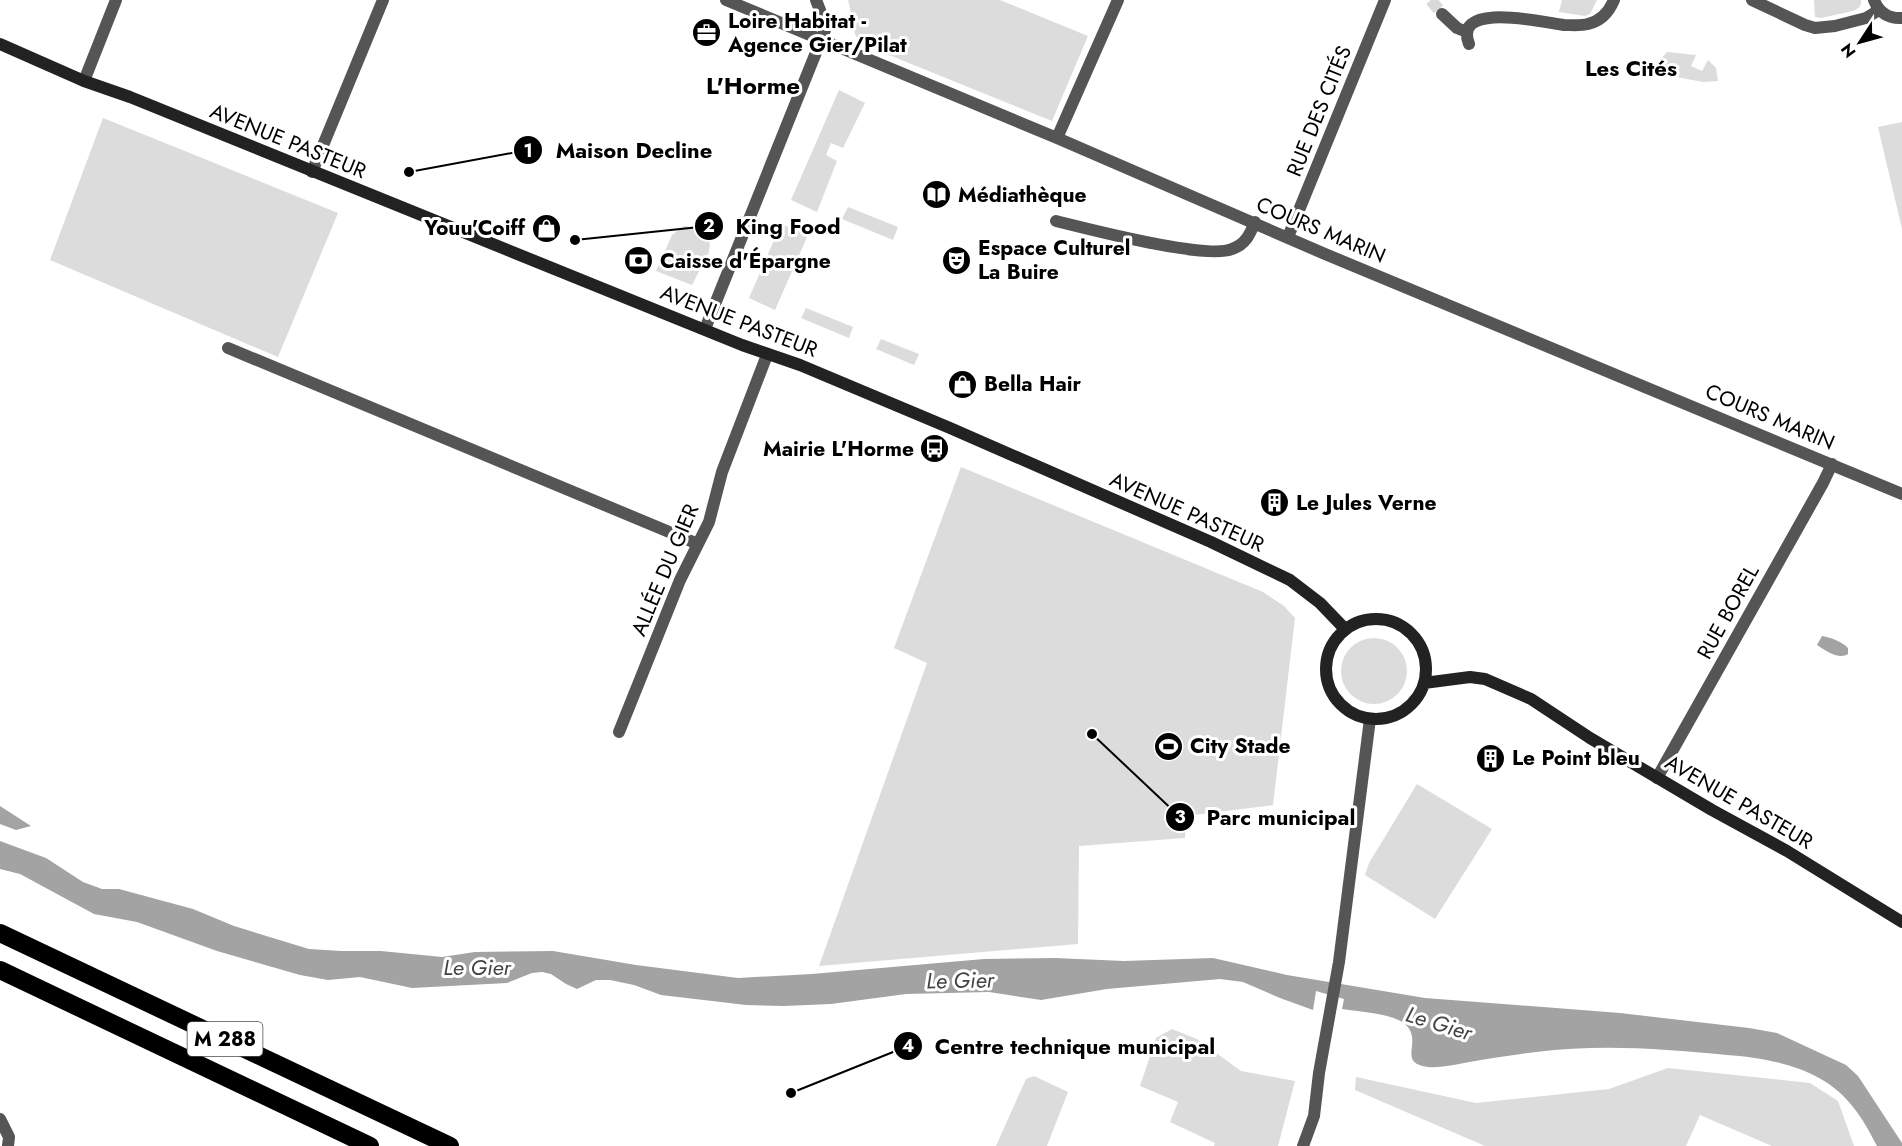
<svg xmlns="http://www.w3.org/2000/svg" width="1902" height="1146" font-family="Jost,sans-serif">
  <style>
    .green { fill: #dcdcdc }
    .water { fill: #a3a3a3 }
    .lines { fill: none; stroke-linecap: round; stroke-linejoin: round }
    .street-tunnel { stroke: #d9d9d9; stroke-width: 12; stroke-dasharray: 12 6; stroke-linecap: butt }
    .street { stroke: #555; stroke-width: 12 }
    .secondary { stroke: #222; stroke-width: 12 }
    .highway { stroke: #000; stroke-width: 18 }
    .labels { text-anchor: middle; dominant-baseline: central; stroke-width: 6; stroke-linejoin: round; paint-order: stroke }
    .shield { fill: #fff; stroke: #4c4c4c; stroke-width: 1.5 }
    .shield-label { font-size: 20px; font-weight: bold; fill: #000 }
    .poi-label { font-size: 21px; font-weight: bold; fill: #000; stroke: #fff; text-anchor: start }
    .street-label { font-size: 21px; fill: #000; stroke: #fff }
    .neighbourhood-label { font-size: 22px; font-weight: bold; fill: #000; stroke: #fff }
    .water-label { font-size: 22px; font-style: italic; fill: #444; stroke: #fff }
    .quarter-label { font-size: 24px; font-weight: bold; fill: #000; stroke: #fff }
    .leader { fill: none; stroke: #000; stroke-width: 2 }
    .callout-dot { fill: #000; stroke: #fff; stroke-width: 2 }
    .mark-label { font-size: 18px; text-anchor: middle; font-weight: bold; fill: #fff }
    .callout-label { font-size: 22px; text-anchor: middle; font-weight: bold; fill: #000; stroke: #fff; stroke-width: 6; stroke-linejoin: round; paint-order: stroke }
  </style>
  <rect width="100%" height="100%" fill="#fff"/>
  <path class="green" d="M 848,0 L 1000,0 L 1088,36 L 1052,121 L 862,44 C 850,33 853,15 848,0 Z
    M 1562,0 L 1597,0 L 1590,14 L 1585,16 L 1559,12 Z
    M 1814,0 L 1861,0 C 1862,6 1858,9 1853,11 L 1821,18 L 1815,17 Z
    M 1667,52 L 1696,55 L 1691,66 L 1702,71 L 1708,60 L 1716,68 L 1718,81 L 1703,82 L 1649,72 Z
    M 839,90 L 865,103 L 843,148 L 831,143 L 826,155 L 837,161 L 817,212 L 791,200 Z
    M 103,118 L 338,213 L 278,357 L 50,260 Z
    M 1902,122 L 1902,229 L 1878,127 Z
    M 848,207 L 898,227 L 893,240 L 842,219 Z
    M 781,224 L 808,235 L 775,310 L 749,298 Z
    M 684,226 C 693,227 704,233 710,240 L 709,252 L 692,285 L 656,271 L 672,235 Z
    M 806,308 L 853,327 L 849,338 L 801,318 Z
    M 881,339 L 919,354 L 914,365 L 876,349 Z
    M 961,467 L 1263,592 L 1284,606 L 1295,618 L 1273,805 L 1186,816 L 1185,838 L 1079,846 L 1078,944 L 819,966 L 927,663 L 894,648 Z
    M1341 671a33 33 0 1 1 66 0a33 33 0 1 1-66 0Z
    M 1417,784 L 1492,829 L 1435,919 L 1365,875 L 1369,863 Z
    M 1172,1029 L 1197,1039 L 1241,1071 L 1295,1081 L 1278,1146 L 1214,1146 L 1215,1143 L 1170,1122 L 1178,1102 L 1140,1086 L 1156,1038 Z
    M 1668,1068 L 1810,1083 L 1838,1101 L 1854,1146 L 1772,1146 L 1700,1115 L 1686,1146 L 1485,1146 L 1355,1090 L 1356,1077 L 1476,1103 L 1609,1089 Z
    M 1034,1076 L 1068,1092 L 1047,1146 L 996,1146 L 1026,1079 Z"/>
  <path class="water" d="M 1822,636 C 1832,638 1841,641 1848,648 L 1848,654 C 1839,660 1826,651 1817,645 Z
    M 0,806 L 31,826 L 16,830 L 0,824 Z
    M 0,841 L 46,858 L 83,882 L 102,889 L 119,889 L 193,909 L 234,926 L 309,949 L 341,951 L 381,951 L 442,957 L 475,952 L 553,951 L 636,965 L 738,978 L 812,974 L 984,959 L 1055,958 L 1124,961 L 1213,958 L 1287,975 L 1425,998 L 1620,1013 L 1749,1028 L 1777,1033 L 1846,1065 L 1858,1076 L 1902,1143 L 1902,1146 L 1877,1146 C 1862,1117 1848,1094 1819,1078 C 1793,1063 1756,1057 1727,1055 C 1662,1049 1602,1044 1536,1052 C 1512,1055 1488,1059 1464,1063 C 1453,1065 1440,1068 1428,1067 C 1397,1063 1422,1043 1407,1026 C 1395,1013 1359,1012 1342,1009 L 1344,999 L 1316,991 L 1313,1010 L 1280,998 L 1243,982 L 1220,979 L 1107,989 L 1041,1000 L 989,992 L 906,994 L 831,1004 L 784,1006 L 746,1005 L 661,995 L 634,985 L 610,980 L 596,980 L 577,989 L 566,984 L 551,974 L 542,972 L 532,973 L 507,983 L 412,988 L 360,977 L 328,980 L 300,975 L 217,951 L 137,922 L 94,914 L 20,874 L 0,869 Z"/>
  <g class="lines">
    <path class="street-tunnel" d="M 1431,0 L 1442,14"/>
    <path class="street" d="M 726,0 L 1057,138 L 1325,254 L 1902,494
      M 1752,0 L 1805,25 L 1815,28 L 1835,26 L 1866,18 L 1879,10
      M 1874,0 C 1879,13 1889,19 1902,18
      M 1442,14 L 1457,28 L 1467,32
      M 1469,44 C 1452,0 1546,23 1564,25 C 1572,25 1580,26 1588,24 C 1601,21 1609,12 1614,0
      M 84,81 L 116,0
      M 1057,138 L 1118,0
      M 312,172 L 383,0
      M 1056,221 C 1089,229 1206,260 1232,249 C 1246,244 1250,234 1255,222
      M 1288,237 L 1385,0
      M 705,329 L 825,30 L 825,23 L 816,0
      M 228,348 L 698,544
      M 619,732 L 680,580 L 709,522 L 722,472 L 767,355
      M 1657,778 L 1823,483 L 1832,464
      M 0,1119 L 9,1137 L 8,1146
      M 1303,1146 L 1314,1116 L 1319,1073 L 1339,962 L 1370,719"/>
    <path class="secondary" d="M 0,44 L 84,81 L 130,97 L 742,345 L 800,365 L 950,428 L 1211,542 L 1290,580 L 1320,603 L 1345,629
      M1326 669a50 50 0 1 1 100 0a50 50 0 1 1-100 0Z
      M 1424,683 L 1470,677 L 1485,679 L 1531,699 L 1590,738 L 1712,810 L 1787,851 L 1902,922"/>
    <path class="highway" d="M 0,933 L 450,1146
      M 0,970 L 370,1146"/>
  </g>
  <defs>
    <symbol id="office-disc" viewBox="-11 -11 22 22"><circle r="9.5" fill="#000" stroke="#fff"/><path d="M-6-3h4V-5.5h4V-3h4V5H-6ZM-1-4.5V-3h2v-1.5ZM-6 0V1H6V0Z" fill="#fff"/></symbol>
    <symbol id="library-disc" viewBox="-11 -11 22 22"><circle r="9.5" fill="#000" stroke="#fff"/><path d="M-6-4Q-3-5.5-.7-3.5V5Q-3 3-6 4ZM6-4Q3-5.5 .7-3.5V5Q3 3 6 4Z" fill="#fff"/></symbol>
    <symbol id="shop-disc" viewBox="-11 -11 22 22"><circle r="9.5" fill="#000" stroke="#fff"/><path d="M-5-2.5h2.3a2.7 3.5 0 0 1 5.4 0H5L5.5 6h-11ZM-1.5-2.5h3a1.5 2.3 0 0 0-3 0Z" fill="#fff"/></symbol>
    <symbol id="theatre-disc" viewBox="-11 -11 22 22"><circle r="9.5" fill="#000" stroke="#fff"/><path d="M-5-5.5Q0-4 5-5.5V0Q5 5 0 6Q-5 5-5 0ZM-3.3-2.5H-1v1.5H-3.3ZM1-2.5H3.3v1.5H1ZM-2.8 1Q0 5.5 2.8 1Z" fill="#fff"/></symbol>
    <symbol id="bank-disc" viewBox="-11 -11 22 22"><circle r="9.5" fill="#000" stroke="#fff"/><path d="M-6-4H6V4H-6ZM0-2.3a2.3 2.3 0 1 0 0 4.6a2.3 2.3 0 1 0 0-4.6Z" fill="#fff"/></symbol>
    <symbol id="bus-disc" viewBox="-11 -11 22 22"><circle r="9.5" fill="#000" stroke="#fff"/><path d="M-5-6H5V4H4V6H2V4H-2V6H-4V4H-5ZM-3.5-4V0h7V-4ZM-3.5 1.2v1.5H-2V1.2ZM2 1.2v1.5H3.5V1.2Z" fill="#fff"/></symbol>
    <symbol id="building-disc" viewBox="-11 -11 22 22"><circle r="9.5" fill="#000" stroke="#fff"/><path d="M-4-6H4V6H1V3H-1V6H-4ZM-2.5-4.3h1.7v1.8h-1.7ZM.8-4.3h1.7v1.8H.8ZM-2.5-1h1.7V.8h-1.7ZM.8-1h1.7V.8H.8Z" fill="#fff"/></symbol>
    <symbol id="stadium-disc" viewBox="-11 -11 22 22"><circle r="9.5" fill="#000" stroke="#fff"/><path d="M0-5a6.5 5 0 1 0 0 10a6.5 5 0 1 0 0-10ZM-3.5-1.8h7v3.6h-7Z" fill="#fff"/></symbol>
  </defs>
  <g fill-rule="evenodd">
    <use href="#office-disc" x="690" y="16" width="33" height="33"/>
    <use href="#library-disc" x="920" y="178" width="33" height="33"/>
    <use href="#shop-disc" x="530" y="212" width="33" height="33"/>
    <use href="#theatre-disc" x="940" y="244" width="33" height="33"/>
    <use href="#bank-disc" x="622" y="244" width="33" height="33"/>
    <use href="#shop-disc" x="946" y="368" width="33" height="33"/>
    <use href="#bus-disc" x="918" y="432" width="33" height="33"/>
    <use href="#building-disc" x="1258" y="486" width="33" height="33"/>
    <use href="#stadium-disc" x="1152" y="730" width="33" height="33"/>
    <use href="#building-disc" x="1474" y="742" width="33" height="33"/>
  </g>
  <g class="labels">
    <rect class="shield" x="187.5" y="1022" width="75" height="34" rx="4.5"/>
    <g class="shield-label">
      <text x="225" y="1039">M 288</text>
    </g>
    <g class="poi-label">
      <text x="728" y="21">Loire Habitat -<tspan x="728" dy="24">Agence Gier/Pilat</tspan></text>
      <text x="958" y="195">Médiathèque</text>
      <text x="525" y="228" text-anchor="end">Youu'Coiff</text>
      <text x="978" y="248">Espace Culturel<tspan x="978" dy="24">La Buire</tspan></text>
      <text x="660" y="261">Caisse d'Épargne</text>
      <text x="984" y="384">Bella Hair</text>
      <text x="914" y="449" text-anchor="end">Mairie L'Horme</text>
      <text x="1296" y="503">Le Jules Verne</text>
      <text x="1190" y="746">City Stade</text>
      <text x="1512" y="758">Le Point bleu</text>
    </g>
    <g class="street-label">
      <text transform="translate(1319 111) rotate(-68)">RUE DES CITÉS</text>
      <text transform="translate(288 141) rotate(22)">AVENUE PASTEUR</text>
      <text transform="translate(1321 230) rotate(23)">COURS MARIN</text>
      <text transform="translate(739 321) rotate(21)">AVENUE PASTEUR</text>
      <text transform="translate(1770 417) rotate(23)">COURS MARIN</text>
      <text transform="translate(1187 512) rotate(24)">AVENUE PASTEUR</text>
      <text transform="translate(665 570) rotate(-67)">ALLÉE DU GIER</text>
      <text transform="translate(1728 612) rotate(-61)">RUE BOREL</text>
      <text transform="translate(1739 802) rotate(30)">AVENUE PASTEUR</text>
    </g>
    <g class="neighbourhood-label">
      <text x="1631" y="68">Les Cités</text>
    </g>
    <g class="water-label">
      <text x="477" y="967">Le Gier</text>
      <text transform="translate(960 980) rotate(-1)">Le Gier</text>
      <text transform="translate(1439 1023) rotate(17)">Le Gier</text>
    </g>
    <g class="quarter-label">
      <text x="753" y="85">L'Horme</text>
    </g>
  </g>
  <path class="leader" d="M409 172L528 150M575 240L709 226M1092 734L1180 817M791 1093L908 1046"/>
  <g class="callout-dot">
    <circle cx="409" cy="172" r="6"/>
    <circle cx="575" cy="240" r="6"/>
    <circle cx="1092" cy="734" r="6"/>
    <circle cx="791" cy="1093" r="6"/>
    <circle cx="528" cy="150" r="15"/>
    <circle cx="709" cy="226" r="15"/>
    <circle cx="1180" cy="817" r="15"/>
    <circle cx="908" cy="1046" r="15"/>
  </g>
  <g class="mark-label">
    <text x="528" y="157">1</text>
    <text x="709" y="232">2</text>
    <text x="1180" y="823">3</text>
    <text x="908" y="1052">4</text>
  </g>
  <g class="callout-label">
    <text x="634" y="158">Maison Decline</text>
    <text x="788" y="234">King Food</text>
    <text x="1281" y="825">Parc municipal</text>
    <text x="1075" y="1054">Centre technique municipal</text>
  </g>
  <g transform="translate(1860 42) rotate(234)" stroke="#ffffff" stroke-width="4.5" paint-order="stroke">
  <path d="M0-4.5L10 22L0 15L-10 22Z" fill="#000000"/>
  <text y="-9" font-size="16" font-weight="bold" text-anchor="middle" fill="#000000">N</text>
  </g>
</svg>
